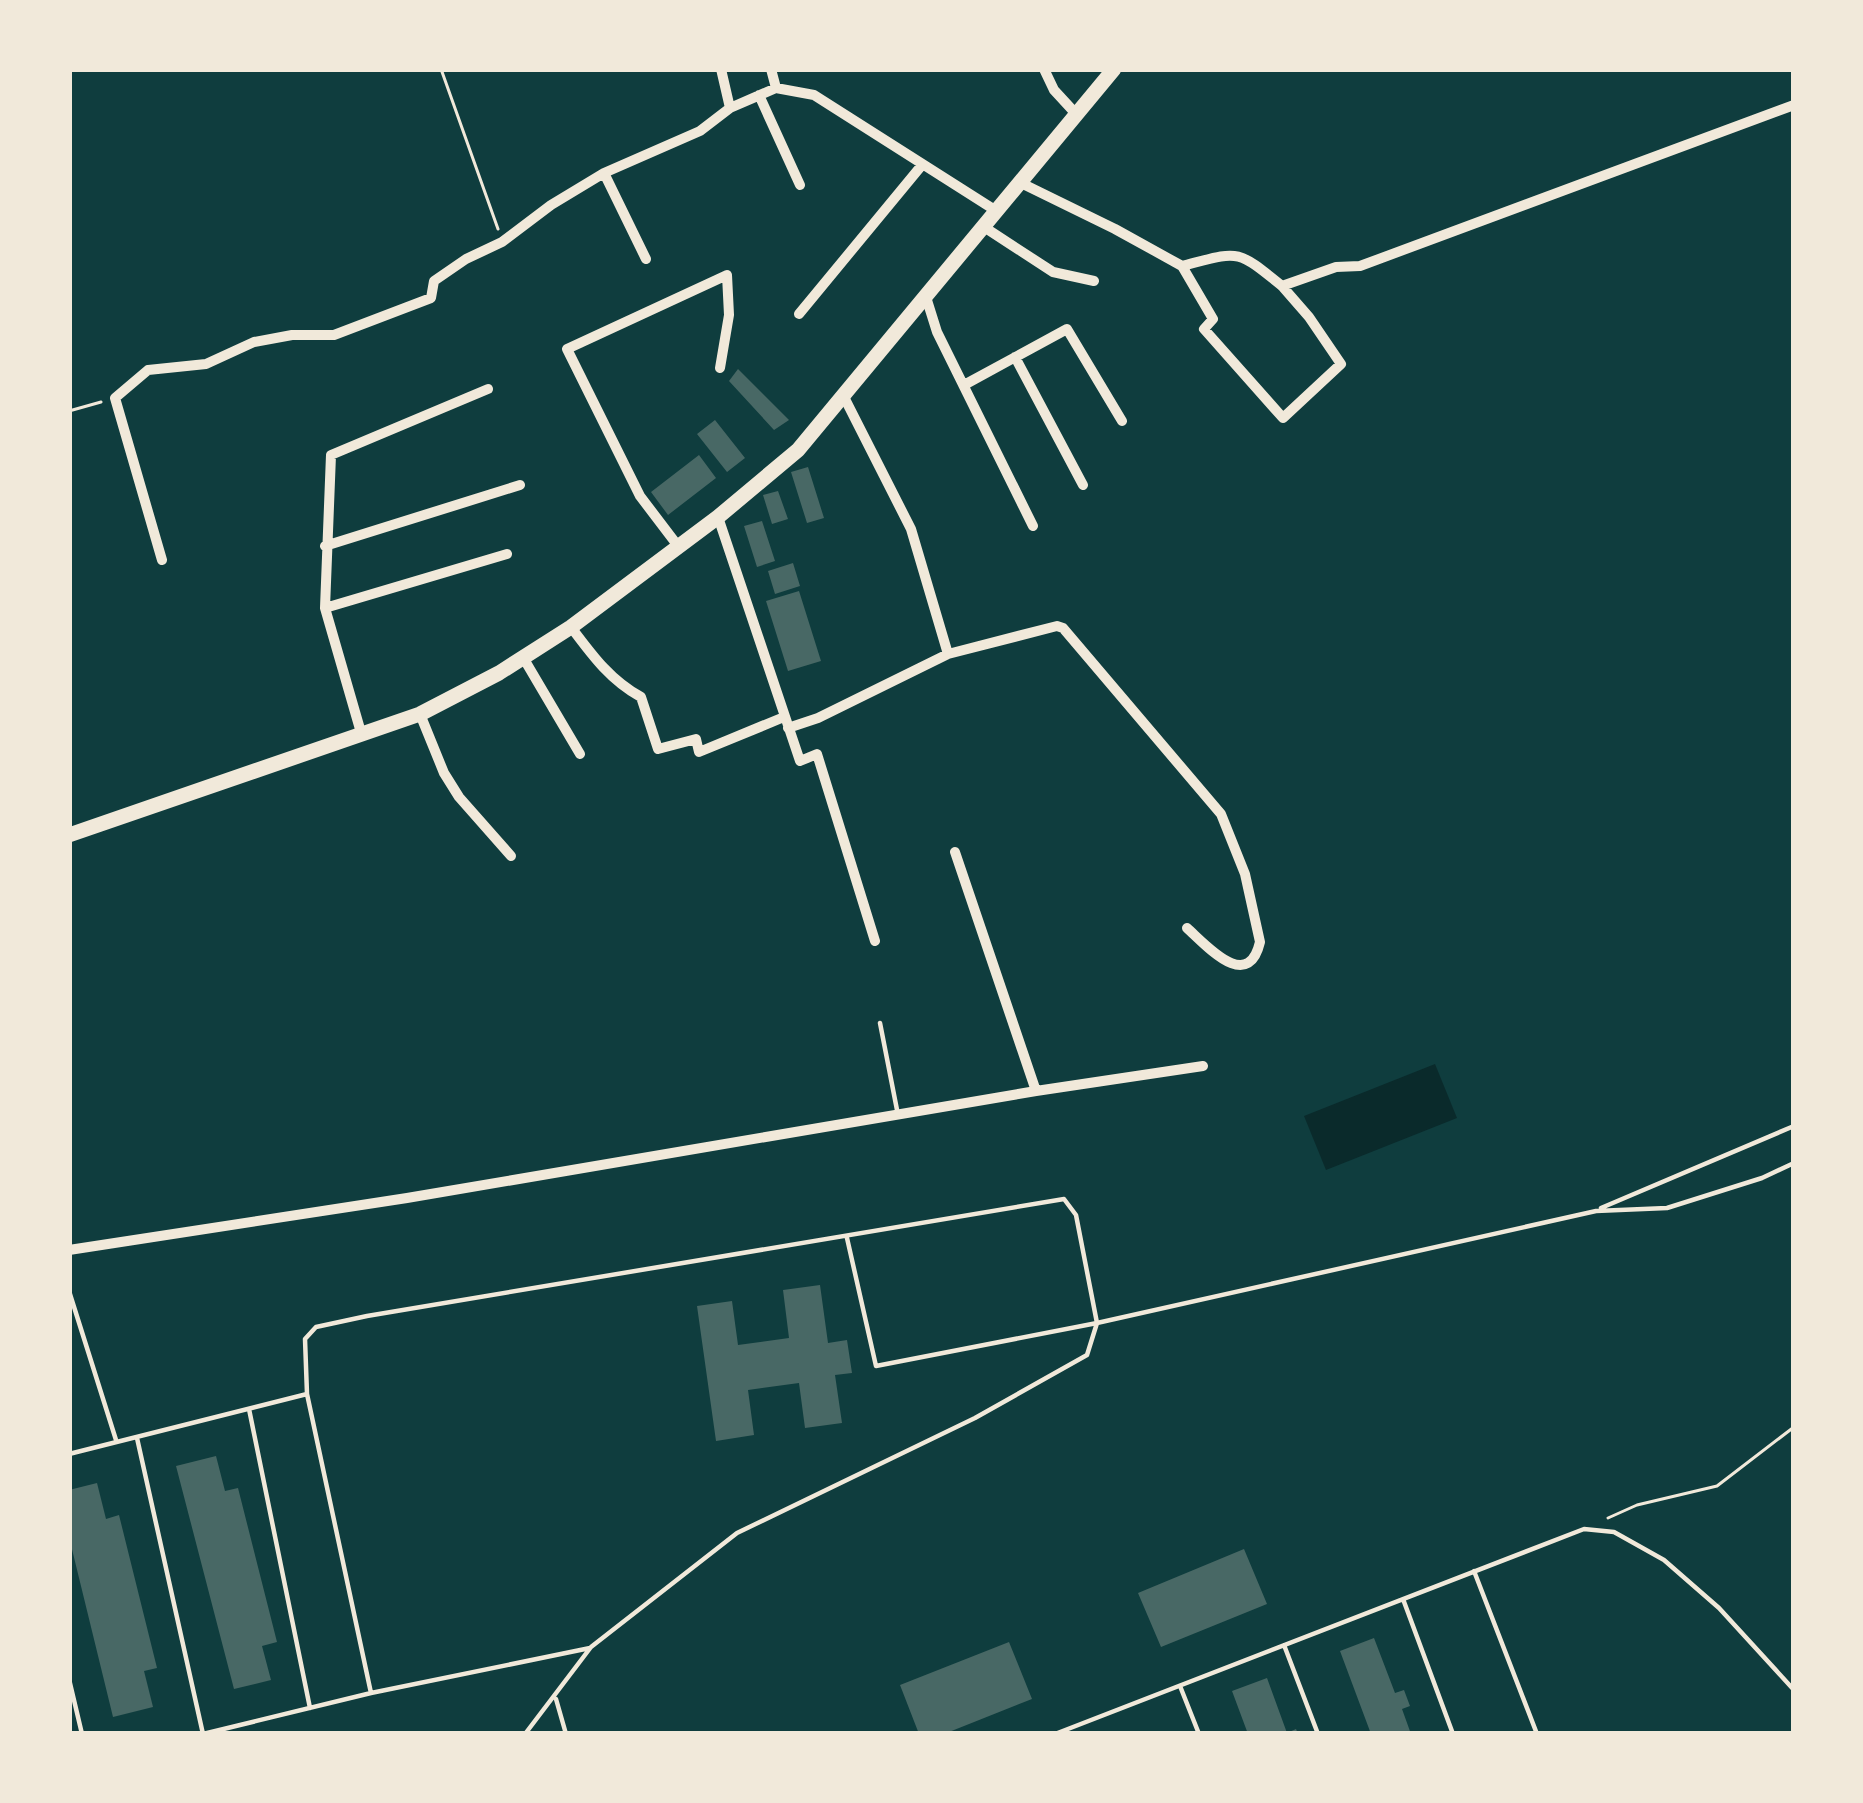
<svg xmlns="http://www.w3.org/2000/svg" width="1863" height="1803" font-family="'Varela Round',sans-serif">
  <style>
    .water { fill: #0a2a2b }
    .building { fill: #486865 }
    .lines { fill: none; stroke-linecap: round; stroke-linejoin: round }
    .path { stroke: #f1e9da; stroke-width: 3 }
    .service { stroke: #f1e9da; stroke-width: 4.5 }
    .minor { stroke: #f1e9da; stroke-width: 10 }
    .secondary { stroke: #f1e9da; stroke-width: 15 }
  </style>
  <rect width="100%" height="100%" fill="#0f3d3e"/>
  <path class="water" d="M 1435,1064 L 1457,1118 L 1326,1170 L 1304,1116 Z"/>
  <path class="building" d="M 738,369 L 789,420 L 774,430 L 729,381 Z
    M 715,420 L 745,458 L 727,472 L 697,434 Z
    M 699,455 L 716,478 L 668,515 L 651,492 Z
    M 808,467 L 824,518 L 807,523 L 791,472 Z
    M 778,491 L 788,519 L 772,524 L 763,495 Z
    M 762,521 L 775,561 L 757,567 L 744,526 Z
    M 793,563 L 800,586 L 775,594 L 768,571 Z
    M 799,591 L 821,661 L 788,671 L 766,601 Z
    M 820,1285 L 828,1343 L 847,1340 L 852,1373 L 835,1375 L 842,1423 L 805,1428 L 799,1383 L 748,1390 L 754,1435 L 716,1441 L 697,1306 L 732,1301 L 738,1345 L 789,1338 L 783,1290 Z
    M 216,1456 L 225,1491 L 238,1488 L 277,1642 L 262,1646 L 271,1680 L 234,1689 L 176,1466 Z
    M 97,1483 L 106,1519 L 119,1515 L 157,1668 L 144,1671 L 153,1707 L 113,1717 L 69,1537 L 69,1490 Z
    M 1244,1549 L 1267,1604 L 1161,1647 L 1138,1593 Z
    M 1374,1638 L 1395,1693 L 1404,1690 L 1410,1706 L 1402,1709 L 1411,1734 L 1371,1734 L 1340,1651 Z
    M 1009,1642 L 1032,1699 L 944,1734 L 919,1734 L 900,1685 Z
    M 1267,1678 L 1287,1733 L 1296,1729 L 1298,1734 L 1248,1734 L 1232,1691 Z"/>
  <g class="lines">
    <path class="path" d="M 441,69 L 498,229
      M 69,411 L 101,402
      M 1608,1518 L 1637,1505 L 1717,1486 L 1794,1427"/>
    <path class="service" d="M 880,1023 L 898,1115
      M 1601,1208 L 1794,1126
      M 847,1238 L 876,1366 L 1097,1323 L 1596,1211 L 1667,1208 L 1762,1178 L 1794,1163
      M 69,1291 L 116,1440
      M 249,1409 L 310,1708
      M 137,1438 L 203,1734
      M 69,1454 L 307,1394
      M 1474,1571 L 1537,1734
      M 1403,1599 L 1453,1734
      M 1284,1645 L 1318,1734
      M 69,1679 L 82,1734
      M 1180,1686 L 1199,1734
      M 371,1693 L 307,1394 L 305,1339 L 316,1327 L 367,1316 L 1064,1199 L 1076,1215 L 1097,1323 L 1087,1355 L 975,1418 L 737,1533 L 591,1647 L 525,1734
      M 556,1699 L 566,1734
      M 203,1734 L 371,1693 L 590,1648
      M 1055,1734 L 1584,1529 L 1614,1532 L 1664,1560 L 1719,1608 L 1794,1690"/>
    <path class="minor" d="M 721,69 L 730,108
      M 771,69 L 776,88
      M 1044,69 L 1054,90 L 1077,115
      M 759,95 L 800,185
      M 604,173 L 646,259
      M 1021,183 L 1115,229 L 1182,266 L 1213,319 L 1204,329 L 1283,418 L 1341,364 L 1309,317 L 1282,286
      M 984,227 L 1053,272 L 1094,281
      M 1182,266 C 1240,251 1235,248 1282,286 L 1336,267 L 1360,266 L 1794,105
      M 926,297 L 937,332 L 1033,526
      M 799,314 L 922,165
      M 1015,357 L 1083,485
      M 964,385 L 1067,329 L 1122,421
      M 844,397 L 911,529 L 948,654
      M 718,517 L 800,761 L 817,754 L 875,941
      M 325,546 L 520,485
      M 678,546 L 640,496 L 567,349 L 727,275 L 729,315 L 720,368
      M 162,560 L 115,398 L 148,370 L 206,364 L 254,342 L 292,335 L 334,335 L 431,298 L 434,281 L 466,259 L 502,242 L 551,205 L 604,173 L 700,131 L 730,108 L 776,88 L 814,95 L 998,212
      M 325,608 L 507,554
      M 571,627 C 592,655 610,680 641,697 L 658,749 L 696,739 L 699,752 L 784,717
      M 524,659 L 580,754
      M 420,714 L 444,773 L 459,797 L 511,856
      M 788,728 L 818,718 L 948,654 L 1057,626 L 1063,628 L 1221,814 L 1245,874 L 1260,942 C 1248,993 1207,946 1187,928
      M 362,736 L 325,608 L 331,455 L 488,389
      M 955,852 L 1036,1091
      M 69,1250 L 407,1198 L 1036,1091 L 1203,1066"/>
    <path class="secondary" d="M 69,835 L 420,714 L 499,673 L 571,627 L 718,517 L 798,450 L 1114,69"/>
  </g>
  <rect width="1863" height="1803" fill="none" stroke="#f1e9da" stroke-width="144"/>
</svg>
